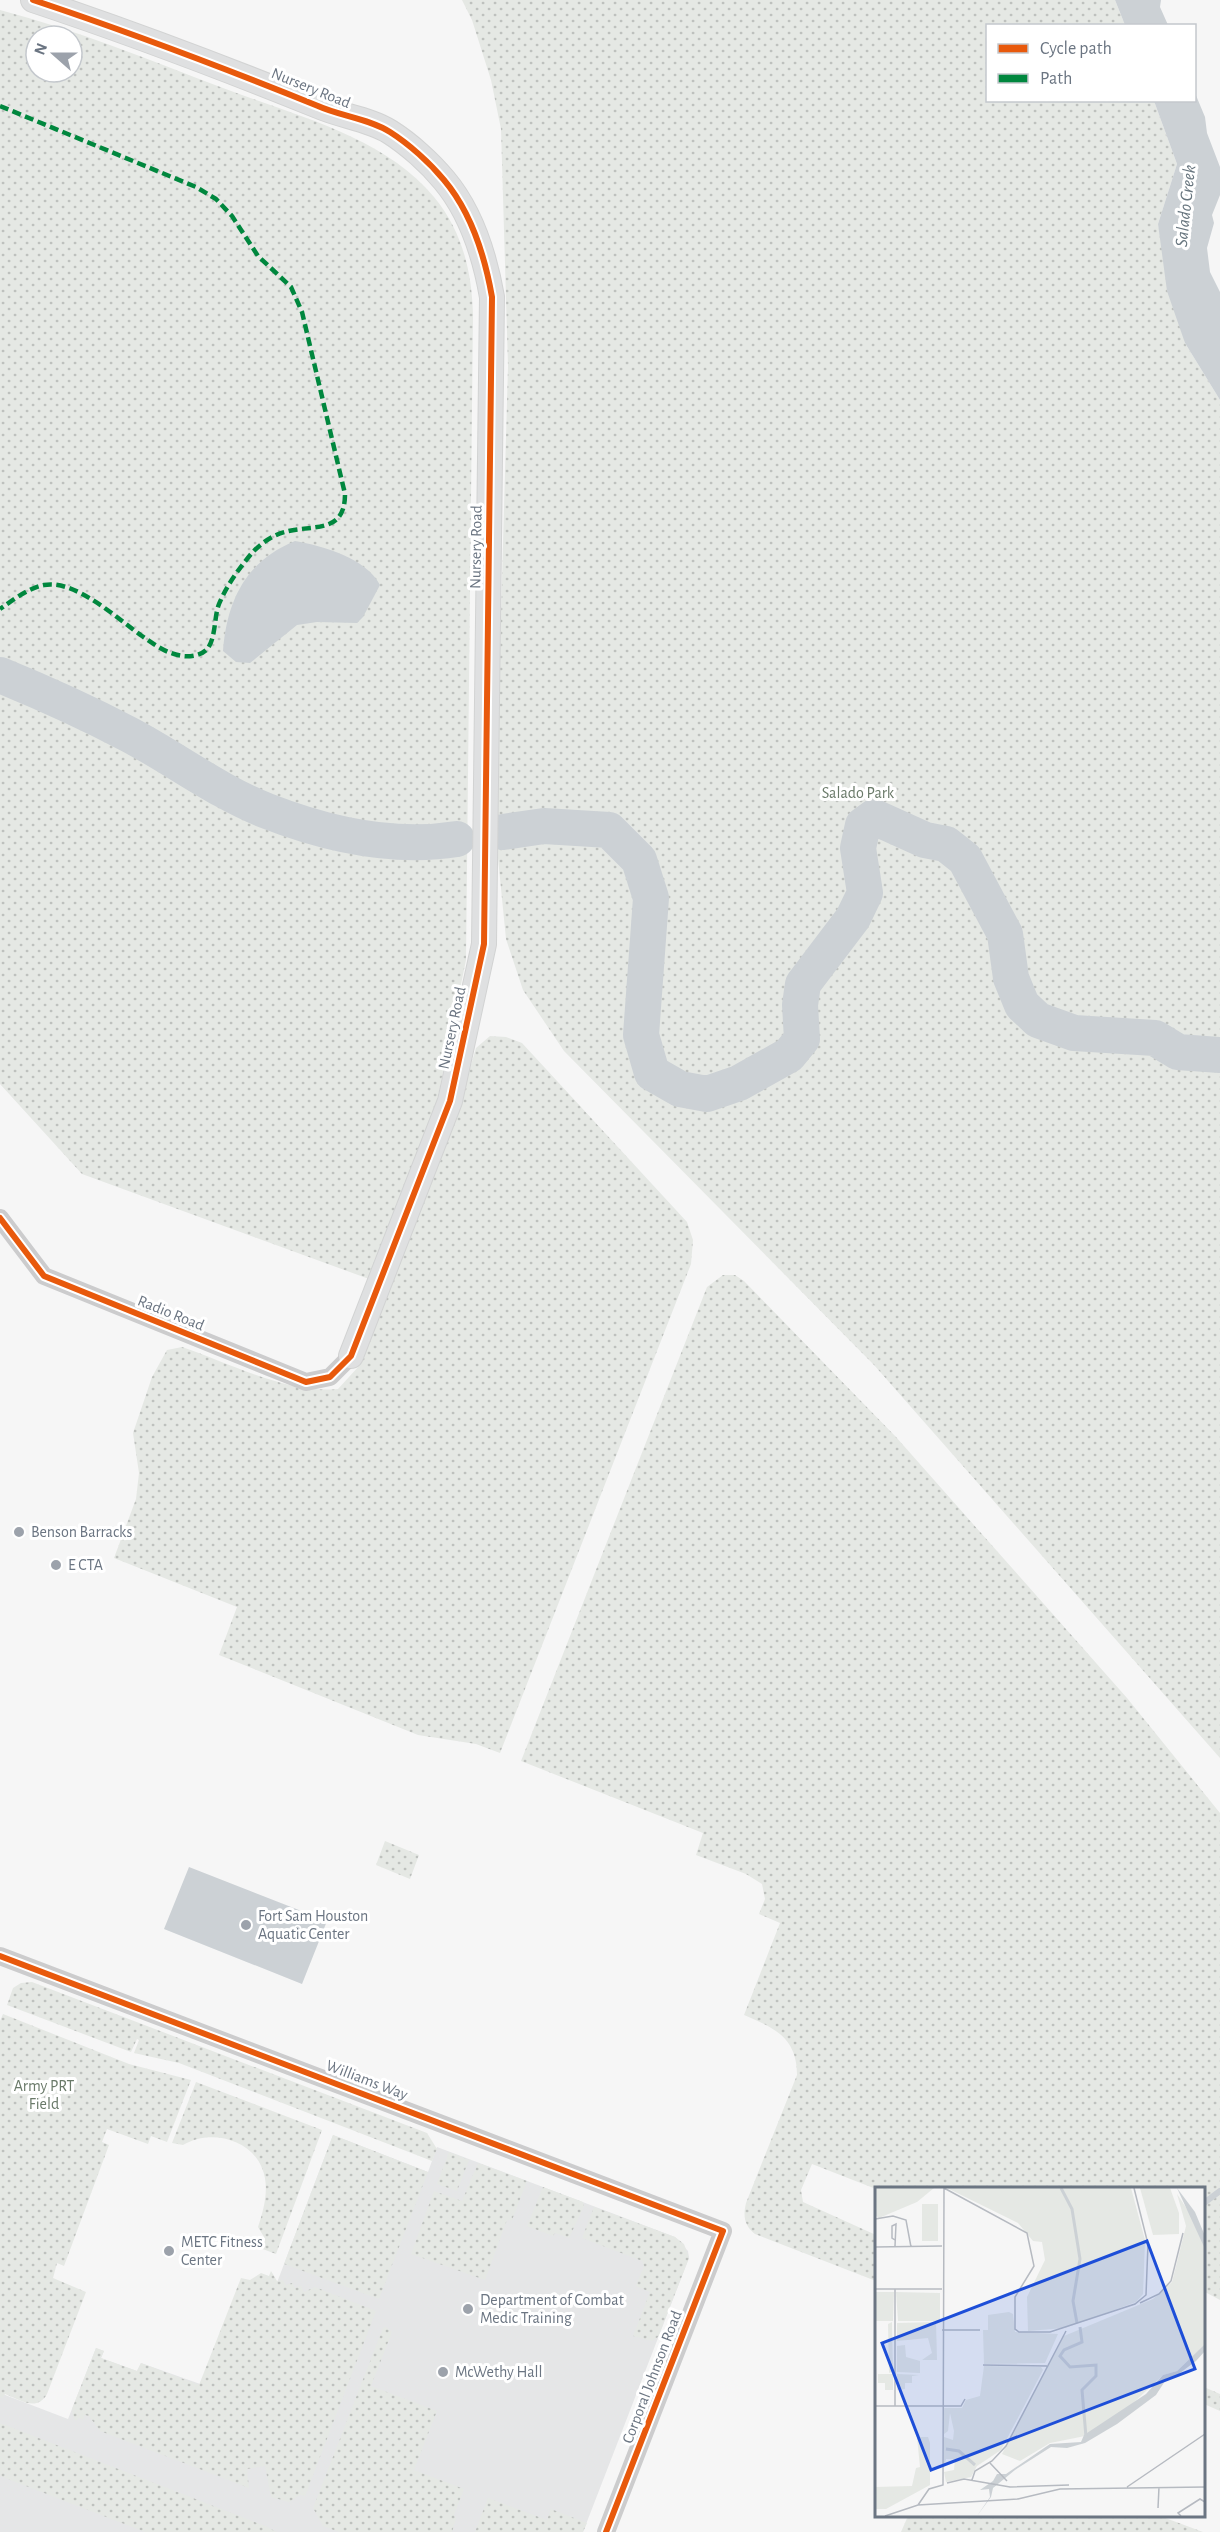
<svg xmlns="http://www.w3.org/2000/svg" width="1220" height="2532" font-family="'Alegreya Sans',sans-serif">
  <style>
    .built { fill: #e5e6e7 }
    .green { fill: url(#green-dots); fill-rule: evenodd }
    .water { fill: #ccd1d5 }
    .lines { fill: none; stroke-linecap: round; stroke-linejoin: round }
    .stream { stroke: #ccd1d5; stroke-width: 6 }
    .river { stroke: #ccd1d5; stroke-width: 36 }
    .secondary-casing { stroke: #d2d3d3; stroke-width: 26 }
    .street { stroke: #cccccd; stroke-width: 18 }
    .secondary { stroke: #dfe0e1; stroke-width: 24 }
    .quiet { stroke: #00873e; stroke-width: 4.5; stroke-dasharray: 9 4.5; stroke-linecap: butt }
    .cycleway-casing { stroke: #fff; stroke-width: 10 }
    .cycleway { stroke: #e8590c; stroke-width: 6 }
    .poi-dot { fill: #9ca2ab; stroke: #fff; stroke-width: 2 }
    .labels { text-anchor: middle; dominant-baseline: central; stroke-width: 6; stroke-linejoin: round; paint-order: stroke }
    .street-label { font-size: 16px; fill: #6b7582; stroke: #fff }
    .park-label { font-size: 16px; fill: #6a7a69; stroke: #fff }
    .poi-label { font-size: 16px; fill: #6b7582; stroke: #fff; text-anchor: start }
    .water-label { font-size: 18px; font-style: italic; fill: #67757e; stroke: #fff }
    .inset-river { fill: none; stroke: #ccd1d5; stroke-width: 3 }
    .inset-road { fill: none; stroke: #b6bac1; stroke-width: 1.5 }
    .view { fill: #1d4ed8; fill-opacity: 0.15; stroke: #1d4ed8; stroke-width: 3 }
    .inset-edge { fill: none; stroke: #6b7582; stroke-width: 3 }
  </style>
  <defs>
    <pattern id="green-dots" width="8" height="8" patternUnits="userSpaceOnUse" patternTransform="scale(1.5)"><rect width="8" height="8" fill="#e5e8e4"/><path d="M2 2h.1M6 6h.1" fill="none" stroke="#bec1be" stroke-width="1.8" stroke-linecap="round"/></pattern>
  </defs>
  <rect width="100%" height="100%" fill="#f6f6f6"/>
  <path class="built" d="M 333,2135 L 428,2172 L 437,2147 L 675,2237 L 688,2251 L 689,2258 L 583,2532 L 0,2532 L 0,2393 L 68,2419 L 96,2348 L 104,2351 L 101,2358 L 137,2371 L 141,2363 L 234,2396 Z"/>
  <path class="green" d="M 462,0 L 1115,0 L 1125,25 L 988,26 L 988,100 L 1154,101 L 1177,164 L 1158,224 L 1185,343 L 1220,400 L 1220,1758 L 874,1365 L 564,1051 L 523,990 L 506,939 L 495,828 L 508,366 L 501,129 L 491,80 L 472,20 Z
    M 0,10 C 77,30 149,60 223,88 C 293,115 384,136 434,197 C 462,231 472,271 473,315 L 466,960 L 437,1101 L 369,1279 L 82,1174 L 0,1084 ZM 36,36 L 72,36 L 72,72 L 36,72 Z
    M 490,1036 L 506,1037 L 522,1043 L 687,1222 L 693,1240 L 691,1264 L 500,1753 L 476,1744 L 418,1735 L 219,1655 L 237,1607 L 114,1558 L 136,1499 L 139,1473 L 133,1433 L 152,1377 L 167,1350 L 182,1347 C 229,1363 288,1394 338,1389 L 359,1366 L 463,1092 L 476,1048 Z
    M 723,1275 L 735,1275 L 744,1281 L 896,1437 L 1127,1698 L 1220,1813 L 1220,2300 L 1205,2292 L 1204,2294 L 1204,2188 L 876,2189 L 812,2164 L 801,2190 L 803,2202 L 876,2235 L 876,2281 L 755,2234 C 744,2225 743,2216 746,2203 L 797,2075 C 797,2038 775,2028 744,2015 L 780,1923 L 759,1914 L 765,1899 L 762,1884 L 746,1874 L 696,1855 L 703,1833 L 521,1761 L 707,1287 Z
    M 385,1841 L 419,1855 L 410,1879 L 376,1865 Z
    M 32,1982 L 427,2133 L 437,2149 L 432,2161 L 179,2063 L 134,2053 L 139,2040 L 137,2039 L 131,2052 L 7,2005 L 13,1988 L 21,1983 Z
    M 3,2014 L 129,2064 L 191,2080 L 167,2142 L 151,2136 L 148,2144 L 107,2129 L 102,2142 L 109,2145 L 64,2266 L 57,2263 L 53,2278 L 86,2292 L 47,2394 C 37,2412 20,2400 5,2394 L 3,2398 L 0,2397 L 0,2021 Z
    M 196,2082 L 322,2130 L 276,2254 L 260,2248 L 264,2237 L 258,2227 C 264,2209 270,2187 262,2168 C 250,2138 209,2129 183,2145 L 172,2143 Z
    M 333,2135 L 428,2172 L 379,2299 L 284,2264 Z
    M 449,2152 L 469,2160 L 457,2191 L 437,2184 Z
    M 478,2163 L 527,2181 L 512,2220 L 507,2220 L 485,2280 L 411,2254 L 434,2191 L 462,2201 Z
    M 543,2187 L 583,2202 L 584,2206 L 569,2238 L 555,2233 L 553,2236 L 527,2226 Z
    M 594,2207 L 675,2237 L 684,2244 L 689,2258 L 658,2337 L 652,2341 L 633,2336 L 650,2292 L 636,2286 L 644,2266 L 642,2261 L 582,2238 Z
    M 271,2271 L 277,2281 L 283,2280 L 286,2285 L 292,2283 L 295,2288 L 301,2286 L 304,2292 L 315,2287 L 376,2311 L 305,2496 L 300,2495 L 289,2502 L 271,2497 L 265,2466 L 247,2469 L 249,2488 L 100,2431 L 89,2416 L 85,2415 L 83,2419 L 78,2418 L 77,2421 L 74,2419 L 72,2409 L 96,2348 L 104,2351 L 101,2358 L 137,2371 L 141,2363 L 199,2385 L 241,2278 L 250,2280 L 261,2273 L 269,2276 Z
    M 386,2327 L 392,2332 L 371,2386 L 437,2411 L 414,2470 L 464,2489 L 454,2515 L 456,2519 L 452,2532 L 339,2532 L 323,2526 L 313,2508 L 383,2328 Z
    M 1204,2387 L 1220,2394 L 1220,2411 L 1204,2404 Z
    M 0,2423 L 265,2526 L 277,2532 L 145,2532 L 0,2476 Z
    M 488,2498 L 547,2520 L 551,2509 L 587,2523 L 583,2532 L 475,2532 Z
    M 908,2516 L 1160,2516 L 1203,2532 L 901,2532 Z"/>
  <path class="water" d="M 1115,0 L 1161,0 L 1160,7 L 1168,25 L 1125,25 Z
    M 1195,93 L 1205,117 L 1207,133 L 1220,167 L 1220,195 L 1212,215 L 1214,223 L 1207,248 L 1210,272 L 1220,292 L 1220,400 L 1185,343 L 1167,291 L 1158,224 L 1177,164 L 1154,101 L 1194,100 Z
    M 295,541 C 323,546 366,558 380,585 L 363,617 L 357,623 L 317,622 L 297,625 L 250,663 L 236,662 L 223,651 C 227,600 246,561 295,541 Z
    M 189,1867 L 327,1921 L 302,1984 L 164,1929 Z"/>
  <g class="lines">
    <path class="stream" d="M 1204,2203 L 1220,2191"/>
    <path class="river" d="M 0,675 C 44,693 86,712 128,734 C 174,758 218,792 267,811 C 326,834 394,849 457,839
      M 503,832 L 544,826 L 609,830 L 639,860 L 651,898 L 641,1035 L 652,1073 L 680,1089 L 707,1094 L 739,1083 L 789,1055 L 802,1039 L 800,1005 L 803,984 L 853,918 L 865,893 L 858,848 L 863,825 L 874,817 L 925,840 L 946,844 L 965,859 L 1005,934 L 1011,978 L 1022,1005 L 1038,1020 L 1074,1033 L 1155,1038 L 1178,1052 L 1220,1055"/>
    <defs>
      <path id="secondary" d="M 33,0 C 129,32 224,68 318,106 C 340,116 370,119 390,132 C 409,144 430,163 444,180 C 471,212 485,257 492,297 L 484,944 L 450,1101 L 351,1356"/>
    </defs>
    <use href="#secondary" class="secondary-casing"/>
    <path class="street" d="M 0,1218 L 44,1276 L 306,1382 L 330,1377 L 351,1356
      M 0,1956 L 723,2231 L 606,2532"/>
    <use href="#secondary" class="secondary"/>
    <path class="quiet" d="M 0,106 L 196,187 L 216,199 L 232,216 L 258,256 L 291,287 L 302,312 L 345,494 C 345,535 312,524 285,532 C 272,535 259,545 251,554 C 238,570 227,585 219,604 C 214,617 216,636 208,648 C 203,655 191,657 183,656 C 167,654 155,645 142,636 C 118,619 75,579 44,585 C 28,588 13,600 0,609"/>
    <defs>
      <path id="cycleway" d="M 0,1218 L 44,1276 L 306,1382 L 330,1377 L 351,1356 L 450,1101 L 484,944 L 492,297 C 485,257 471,212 444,180 C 430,163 409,144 390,132 C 370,119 340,116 318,106 C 224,68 129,32 33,0
        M 0,1956 L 723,2231 L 606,2532"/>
    </defs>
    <use href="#cycleway" class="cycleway-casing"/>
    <use href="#cycleway" class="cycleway"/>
  </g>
  <g class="poi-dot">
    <circle cx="19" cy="1532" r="6"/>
    <circle cx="56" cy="1565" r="6"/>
    <circle cx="246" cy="1925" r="6"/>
    <circle cx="169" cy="2251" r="6"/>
    <circle cx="468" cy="2309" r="6"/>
    <circle cx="443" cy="2372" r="6"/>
  </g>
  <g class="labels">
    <g class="street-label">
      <text transform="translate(311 88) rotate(22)">Nursery Road</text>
      <text transform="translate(476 547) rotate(-89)">Nursery Road</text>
      <text transform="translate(452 1028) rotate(-78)">Nursery Road</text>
      <text transform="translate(171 1313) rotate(22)">Radio Road</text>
      <text transform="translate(367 2080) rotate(21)">Williams Way</text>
      <text transform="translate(652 2377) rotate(-69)">Corporal Johnson Road</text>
    </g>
    <g class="park-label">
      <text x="858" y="793">Salado Park</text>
      <text x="44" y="2086">Army PRT<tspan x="44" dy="18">Field</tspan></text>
    </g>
    <g class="poi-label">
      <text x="31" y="1532">Benson Barracks</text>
      <text x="68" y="1565">E CTA</text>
      <text x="258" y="1916">Fort Sam Houston<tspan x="258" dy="18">Aquatic Center</tspan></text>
      <text x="181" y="2242">METC Fitness<tspan x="181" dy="18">Center</tspan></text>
      <text x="480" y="2300">Department of Combat<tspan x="480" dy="18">Medic Training</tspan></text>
      <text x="455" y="2372">McWethy Hall</text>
    </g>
    <g class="water-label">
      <text transform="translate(1186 206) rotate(-84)">Salado Creek</text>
    </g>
  </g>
  <g transform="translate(875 2187)">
    <rect width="330" height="330" fill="#f6f6f6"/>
    <path d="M 0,1 L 59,1 L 42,15 L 4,31 L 0,28 ZM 72,1 L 256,1 L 270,53 L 268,107 L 261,115 L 190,141 L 153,144 L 152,110 L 170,73 L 167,55 L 158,54 L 143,36 ZM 302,7 L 318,31 L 330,62 L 329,158 L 302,184 L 288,188 L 254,220 L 210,249 L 175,256 L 145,274 L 127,267 L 189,149 L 278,112 L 297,95 L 311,39 ZM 47,17 L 63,17 L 63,54 L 47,54 ZM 0,105 L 19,105 L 18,134 L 0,134 ZM 21,105 L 65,106 L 65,134 L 23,134 ZM 134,125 L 138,127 L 140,145 L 183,147 L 170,176 L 109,177 L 108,143 L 113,143 L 113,128 ZM 17,135 L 18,184 L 14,186 L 13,137 ZM 61,135 L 62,173 L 47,173 L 57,166 L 53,151 L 22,154 L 22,136 ZM 30,158 L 31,170 L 45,174 L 45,186 L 22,185 L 22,159 ZM 109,179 L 166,180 L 168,183 L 126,263 L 102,279 L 96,290 L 71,295 L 69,285 L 79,283 L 80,272 L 71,272 L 69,280 L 69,250 L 78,253 L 79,244 L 75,226 L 73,244 L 69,247 L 69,221 L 87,221 L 91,213 L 105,209 ZM 3,187 L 18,187 L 18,203 L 10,203 L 10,196 L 3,196 ZM 22,187 L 44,188 L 37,189 L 37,196 L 30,196 L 30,202 L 22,203 ZM 42,250 L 53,250 L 55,256 L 55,298 L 11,322 L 0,322 L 0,300 L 37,299 L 41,281 L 45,280 Z" fill="#e5e8e4"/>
    <path d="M 265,1 L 295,1 L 304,26 L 304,47 L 278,48 Z" fill="#e5e8e4"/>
    <path d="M 302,1 L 320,25 L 330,49 L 330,62 ZM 330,157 L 330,164 L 321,174 L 301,189 L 292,191 L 281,208 L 242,237 L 210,256 L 192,261 L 176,260 L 140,283 L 118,301 L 116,310 L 102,329 L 115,310 L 114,302 L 105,303 L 118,294 L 122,287 L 131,287 L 175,257 L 206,255 L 209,248 L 271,207 L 288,188 L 302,184 Z" fill="#ccd1d5"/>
    <path class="inset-river" d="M 186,1 L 197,22 L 205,72 L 198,114 L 202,136M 205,140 L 207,155 L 189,163 L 185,169 L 195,180 L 221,178 L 221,189 L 207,203 L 211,250M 71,262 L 84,264 L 100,278"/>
    <path class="inset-road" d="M 69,1 L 152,46 L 159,79 L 140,110 L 140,142 L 144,145 L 175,145 L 260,117 L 271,108 L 273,57 L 259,1M 0,32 L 18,29 L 31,33 L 36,60M 20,59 L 21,37 L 17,39 L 17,51 L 20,53M 0,60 L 67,59M 0,102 L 67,102M 265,116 L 284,107 L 296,94 L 308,46M 67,143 L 105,143M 108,178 L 172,179M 0,219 L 86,219 L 90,212M 20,219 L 20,102M 115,276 L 132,294M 97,293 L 100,284 L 117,274 L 131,259 L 191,144M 72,296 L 89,292 L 135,300 L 194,298M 252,300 L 330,247M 43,318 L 54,302 L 68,298 L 69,1M 283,321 L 284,300M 10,329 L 43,318 L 143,312 L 185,302 L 330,300M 306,329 L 303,326 L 325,312 L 330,315"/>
    <path class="view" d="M 272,54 L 320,182 L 56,283 L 7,156 Z"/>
    <rect width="330" height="330" class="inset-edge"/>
  </g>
  <rect x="986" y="24" width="210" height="78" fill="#ffffff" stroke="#c4c8cd" stroke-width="1.5"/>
  <rect x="998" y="44" width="30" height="9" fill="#e8590c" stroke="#c4c8cd" stroke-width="1.5"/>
  <text x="1040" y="54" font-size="18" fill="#6b7582">Cycle path</text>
  <rect x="998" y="74" width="30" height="9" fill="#00873e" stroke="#c4c8cd" stroke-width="1.5"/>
  <text x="1040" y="84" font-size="18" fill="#6b7582">Path</text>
  <g transform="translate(54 54) rotate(291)"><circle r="28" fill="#ffffff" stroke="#c4c8cd" stroke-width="1.5"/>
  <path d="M0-4.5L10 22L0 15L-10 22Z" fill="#9ca2ab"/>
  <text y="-9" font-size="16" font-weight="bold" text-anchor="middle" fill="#6b7582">N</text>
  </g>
</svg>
